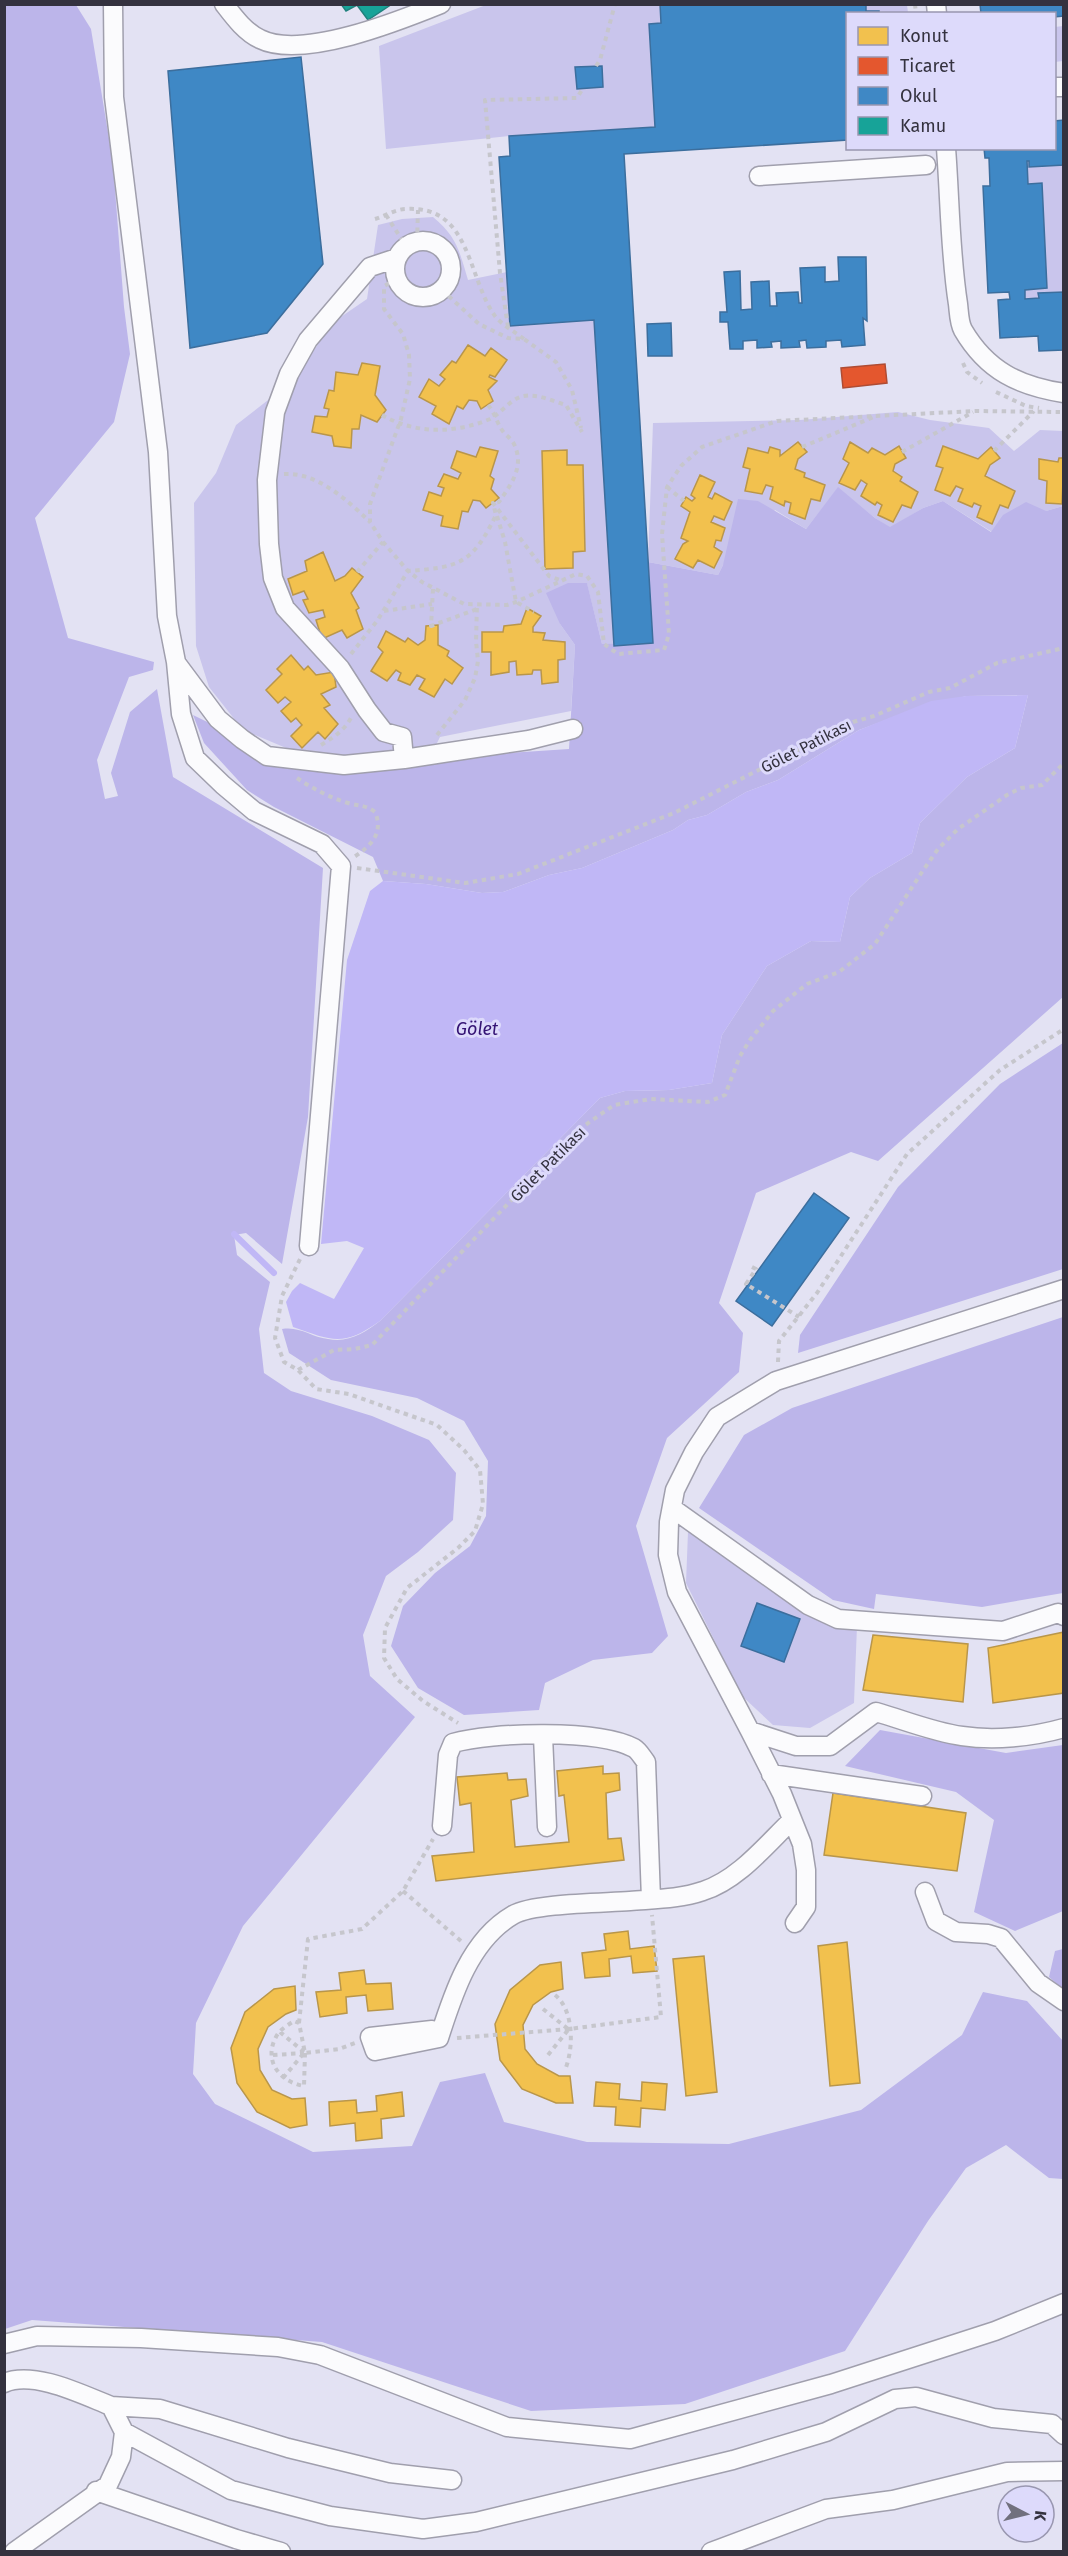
<svg xmlns="http://www.w3.org/2000/svg" width="1068" height="2556" font-family="'Fira Sans',sans-serif">
  <style>
    .green { fill: #c9c5ec }
    .forest { fill: #bcb5ea }
    .water { fill: #c0b7f6 }
    .homes { fill: #f2c14e; stroke: #b9964a; stroke-width: 1.5 }
    .shops { fill: #e4572e; stroke: #af4c33; stroke-width: 1.5 }
    .schools { fill: #3f88c5; stroke: #3c6e9d; stroke-width: 1.5 }
    .public { fill: #17a398; stroke: #20817d; stroke-width: 1.5 }
    .lines { fill: none; stroke-linecap: round; stroke-linejoin: round }
    .stream { stroke: #c0b7f6; stroke-width: 6 }
    .minor-casing { stroke: #a09fad; stroke-width: 21 }
    .path { stroke: #c6c6cc; stroke-width: 4; stroke-dasharray: 4.5 4.5; stroke-linecap: butt }
    .minor { stroke: #fbfbfd; stroke-width: 18 }
    .labels { text-anchor: middle; dominant-baseline: central; stroke-width: 6; stroke-linejoin: round; paint-order: stroke }
    .street-label { font-size: 16px; fill: #34323f; stroke: #dddafb }
    .water-label { font-size: 18px; font-style: italic; fill: #341374; stroke: #dddafb }
  </style>
  <rect width="100%" height="100%" fill="#e3e2f3"/>
  <path class="green" d="M 486,5 L 660,5 L 661,23 L 649,24 L 655,127 L 509,136 L 386,149 L 379,46 Z
    M 866,5 L 907,5 L 908,13 L 866,11 Z
    M 1063,26 L 1063,61 L 1055,62 L 1055,27 Z
    M 1027,161 L 1029,161 L 1030,167 L 1063,165 L 1063,292 L 1039,293 L 1039,298 L 1025,299 L 1025,290 L 1047,288 L 1042,184 L 1028,184 Z
    M 433,217 C 457,237 459,250 468,280 L 507,272 L 594,320 L 614,646 L 602,644 L 587,584 L 560,624 L 575,645 L 571,711 L 440,737 L 434,749 L 361,759 L 298,753 L 243,730 L 209,687 L 196,646 L 194,503 L 216,473 L 236,425 L 295,379 L 332,323 L 367,299 L 378,225 L 402,219 Z
    M 898,412 L 930,420 L 989,428 L 1014,451 L 1040,430 L 1063,431 L 1063,506 L 1046,511 L 1004,515 L 992,532 L 943,501 L 923,508 L 890,528 L 875,518 L 838,488 L 806,529 L 775,510 L 723,565 L 718,575 L 648,562 L 653,423 L 800,420 Z
    M 688,1532 L 750,1573 L 857,1626 L 854,1703 L 810,1728 L 773,1725 L 742,1696 L 686,1583 Z"/>
  <path class="forest" d="M 4,5 L 76,5 L 91,29 L 113,163 L 124,307 L 130,354 L 114,422 L 35,518 L 68,638 L 154,662 L 153,670 L 129,677 L 97,760 L 105,799 L 118,796 L 111,773 L 130,712 L 157,689 L 173,777 L 323,868 L 308,1117 L 282,1264 L 246,1233 L 234,1235 L 237,1255 L 270,1282 L 259,1329 L 264,1373 L 291,1391 L 372,1416 L 429,1440 L 456,1473 L 453,1520 L 418,1552 L 386,1576 L 363,1635 L 370,1676 L 415,1717 L 243,1926 L 196,2023 L 193,2074 L 215,2104 L 313,2152 L 412,2146 L 440,2082 L 485,2073 L 504,2122 L 587,2142 L 729,2144 L 861,2110 L 962,2035 L 983,1992 L 1027,2001 L 1063,2041 L 1063,2179 L 1049,2178 L 1006,2145 L 966,2168 L 928,2221 L 845,2351 L 685,2404 L 531,2411 L 322,2342 L 32,2320 L 5,2329 Z
    M 838,487 L 875,518 L 890,527 L 923,508 L 943,501 L 991,532 L 1003,515 L 1026,502 L 1046,511 L 1063,506 L 1063,997 L 878,1161 L 851,1152 L 756,1193 L 719,1303 L 743,1333 L 739,1372 L 667,1438 L 636,1526 L 668,1636 L 652,1653 L 593,1660 L 545,1683 L 539,1710 L 464,1715 L 418,1688 L 391,1646 L 403,1606 L 435,1573 L 470,1546 L 486,1516 L 488,1461 L 464,1421 L 417,1398 L 331,1380 L 289,1353 L 282,1329 C 300,1326 311,1337 328,1339 C 349,1343 364,1333 380,1321 L 600,1098 L 625,1091 L 669,1090 L 712,1083 L 722,1035 L 767,966 L 811,941 L 840,942 L 850,897 L 870,878 L 912,853 L 920,823 L 967,777 L 1015,748 L 1028,695 L 966,696 L 894,717 L 859,730 L 778,780 L 746,792 L 707,815 L 688,820 L 673,830 L 582,868 L 549,875 L 503,892 L 482,893 L 426,884 L 383,881 L 373,857 L 274,807 L 247,790 L 204,743 L 193,715 L 242,739 L 267,756 L 387,761 L 569,749 L 575,645 L 560,624 L 546,593 L 568,583 L 587,583 L 602,644 L 652,643 L 648,562 L 718,575 L 723,565 L 738,499 L 758,501 L 806,529 Z
    M 1063,1043 L 1063,1269 L 798,1353 L 800,1335 L 898,1187 L 1000,1084 Z
    M 1063,1317 L 1063,1593 L 982,1607 L 876,1594 L 874,1609 L 833,1600 L 699,1508 L 744,1435 L 792,1408 Z
    M 880,1730 L 1006,1753 L 1063,1745 L 1063,1911 L 1015,1931 L 974,1912 L 994,1820 L 956,1792 L 845,1766 Z
    M 1063,1949 L 1064,1949 L 1063,1989 L 1049,1977 L 1055,1951 Z"/>
  <path class="water" d="M 1028,695 L 1015,748 L 967,777 L 920,823 L 912,853 L 870,878 L 850,897 L 840,942 L 811,941 L 767,966 L 722,1035 L 712,1083 L 669,1090 L 625,1091 L 600,1098 L 380,1321 C 343,1347 333,1341 293,1327 L 286,1302 L 292,1291 L 300,1283 L 334,1299 L 364,1248 L 347,1241 L 321,1244 L 347,960 L 370,891 L 383,881 L 426,884 L 482,893 L 503,892 L 549,875 L 582,868 L 673,830 L 688,820 L 707,815 L 746,792 L 778,780 L 859,730 L 931,701 L 966,696 Z"/>
  <path class="homes" d="M 468,345 L 485,356 L 491,348 L 507,360 L 495,377 L 490,375 L 489,377 L 497,381 L 488,390 L 493,401 L 481,409 L 477,401 L 469,400 L 463,409 L 457,406 L 449,424 L 432,414 L 436,406 L 419,397 L 429,379 L 439,386 L 445,379 L 440,375 L 452,361 L 456,363 Z
    M 362,363 L 380,366 L 375,395 L 386,410 L 377,422 L 361,415 L 359,429 L 352,429 L 351,448 L 334,446 L 332,436 L 312,432 L 315,416 L 327,417 L 329,409 L 324,408 L 329,390 L 334,391 L 336,372 L 358,375 Z
    M 798,442 L 807,452 L 798,459 L 795,469 L 805,473 L 804,477 L 825,485 L 820,501 L 811,499 L 805,519 L 789,513 L 791,503 L 785,501 L 784,506 L 770,499 L 773,487 L 766,485 L 762,494 L 745,491 L 750,469 L 743,467 L 748,448 L 768,453 L 770,447 L 780,450 L 780,456 Z
    M 850,442 L 868,453 L 872,448 L 885,455 L 899,446 L 906,458 L 895,464 L 893,471 L 902,477 L 900,481 L 918,492 L 911,508 L 902,505 L 893,522 L 878,515 L 882,505 L 877,502 L 875,505 L 861,496 L 867,484 L 861,480 L 855,490 L 839,483 L 849,463 L 843,459 Z
    M 943,446 L 978,459 L 991,447 L 1000,458 L 990,465 L 985,476 L 1015,491 L 1008,508 L 1000,505 L 992,524 L 977,517 L 981,506 L 974,503 L 972,507 L 958,501 L 963,489 L 956,486 L 950,496 L 935,490 L 943,468 L 936,466 Z
    M 480,447 L 498,451 L 490,476 L 494,479 L 491,489 L 499,498 L 486,508 L 480,501 L 473,500 L 468,512 L 462,511 L 458,529 L 441,526 L 443,516 L 423,510 L 429,492 L 441,496 L 444,488 L 438,486 L 444,474 L 458,479 L 461,473 L 451,468 L 457,451 L 476,457 Z
    M 567,450 L 567,465 L 583,465 L 585,551 L 573,552 L 573,568 L 545,569 L 542,451 Z
    M 1059,458 L 1064,458 L 1062,504 L 1046,503 L 1047,481 L 1039,479 L 1039,459 L 1058,462 Z
    M 700,475 L 715,482 L 708,497 L 712,499 L 715,493 L 732,502 L 724,520 L 714,516 L 711,522 L 725,528 L 721,541 L 716,540 L 714,547 L 722,552 L 714,568 L 698,560 L 693,568 L 675,559 L 683,544 L 688,541 L 681,538 L 690,512 L 681,506 L 686,497 L 692,501 L 695,498 L 691,495 Z
    M 323,552 L 335,581 L 345,576 L 352,568 L 363,577 L 351,593 L 359,608 L 356,610 L 363,629 L 347,638 L 342,630 L 322,639 L 316,620 L 325,617 L 323,610 L 309,613 L 303,600 L 308,599 L 304,591 L 293,595 L 288,579 L 307,571 L 305,561 Z
    M 527,608 L 541,616 L 533,627 L 533,632 L 545,633 L 543,640 L 565,642 L 565,659 L 558,660 L 558,682 L 542,684 L 541,670 L 533,670 L 532,674 L 517,675 L 516,661 L 509,662 L 509,672 L 491,675 L 491,652 L 482,652 L 482,632 L 503,632 L 504,626 L 521,624 Z
    M 438,625 L 438,645 L 449,651 L 447,656 L 463,668 L 452,684 L 445,679 L 434,697 L 419,689 L 425,679 L 417,675 L 410,685 L 398,680 L 401,673 L 396,670 L 387,681 L 371,671 L 383,652 L 378,647 L 386,631 L 405,642 L 408,638 L 418,645 L 425,640 L 426,626 Z
    M 291,655 L 304,670 L 308,666 L 316,675 L 334,672 L 336,687 L 321,694 L 330,705 L 324,708 L 338,724 L 325,739 L 318,732 L 302,748 L 291,736 L 302,725 L 296,718 L 291,722 L 281,711 L 291,702 L 285,697 L 278,703 L 266,690 L 282,674 L 277,669 Z
    M 1064,1632 L 1064,1693 L 993,1703 L 988,1648 Z
    M 873,1635 L 968,1644 L 963,1702 L 863,1690 Z
    M 603,1766 L 603,1774 L 619,1773 L 620,1790 L 606,1793 L 608,1839 L 621,1838 L 624,1860 L 436,1881 L 432,1856 L 474,1852 L 471,1803 L 460,1805 L 457,1777 L 507,1773 L 508,1780 L 526,1779 L 528,1796 L 511,1800 L 515,1847 L 569,1842 L 564,1795 L 559,1796 L 557,1771 Z
    M 833,1793 L 966,1813 L 957,1871 L 824,1855 Z
    M 628,1931 L 630,1949 L 654,1946 L 657,1971 L 633,1973 L 631,1956 L 609,1959 L 610,1976 L 585,1978 L 582,1953 L 606,1950 L 604,1934 Z
    M 847,1942 L 860,2083 L 830,2086 L 818,1946 Z
    M 704,1956 L 717,2092 L 686,2096 L 673,1959 Z
    M 561,1962 L 563,1989 L 551,1992 L 533,2005 L 523,2025 L 525,2049 L 537,2064 L 559,2076 L 570,2076 L 573,2103 L 556,2103 L 522,2089 L 500,2060 L 495,2024 L 510,1990 L 540,1965 Z
    M 364,1970 L 366,1984 L 391,1983 L 393,2009 L 368,2011 L 366,1995 L 346,1997 L 347,2013 L 320,2017 L 316,1992 L 341,1990 L 339,1973 Z
    M 295,1986 L 296,2010 L 286,2014 L 268,2027 L 258,2049 L 260,2070 L 272,2090 L 292,2099 L 305,2098 L 307,2125 L 290,2128 L 257,2112 L 237,2083 L 231,2048 L 245,2012 L 274,1989 Z
    M 596,2082 L 620,2084 L 619,2099 L 641,2101 L 642,2082 L 667,2084 L 665,2110 L 641,2108 L 640,2127 L 615,2125 L 616,2107 L 594,2106 Z
    M 402,2092 L 404,2116 L 381,2119 L 382,2138 L 356,2141 L 355,2123 L 330,2126 L 329,2102 L 356,2100 L 357,2113 L 377,2111 L 376,2096 Z"/>
  <path class="shops" d="M 885,364 L 887,383 L 843,388 L 841,368 Z"/>
  <path class="schools" d="M 660,4 L 866,4 L 866,11 L 879,11 L 879,14 L 848,14 L 848,140 L 624,154 L 653,643 L 614,646 L 594,320 L 510,326 L 499,157 L 510,156 L 509,136 L 655,127 L 649,24 L 661,23 Z
    M 980,4 L 1064,4 L 1064,16 L 1054,17 L 1054,14 L 981,14 Z
    M 301,57 L 323,264 L 267,333 L 190,348 L 168,71 Z
    M 602,66 L 603,87 L 577,89 L 575,67 Z
    M 1064,120 L 1064,165 L 1029,167 L 1029,161 L 1027,161 L 1028,184 L 1042,183 L 1047,288 L 1025,290 L 1025,299 L 1039,298 L 1038,293 L 1064,292 L 1064,350 L 1039,351 L 1038,336 L 1000,338 L 998,300 L 1010,299 L 1009,292 L 988,293 L 983,186 L 990,186 L 989,158 L 985,158 L 984,148 L 1054,148 L 1054,121 Z
    M 838,257 L 866,257 L 867,321 L 863,318 L 865,345 L 842,347 L 841,340 L 826,341 L 826,347 L 807,348 L 806,340 L 799,341 L 800,347 L 781,348 L 781,341 L 771,342 L 772,347 L 757,348 L 757,340 L 743,341 L 743,349 L 730,349 L 728,322 L 720,322 L 720,312 L 727,312 L 724,272 L 740,271 L 741,310 L 752,309 L 751,282 L 769,281 L 770,306 L 777,306 L 776,293 L 798,292 L 799,303 L 802,303 L 800,268 L 825,267 L 825,282 L 839,281 Z
    M 671,323 L 672,356 L 648,356 L 647,324 Z
    M 814,1193 L 849,1218 L 772,1326 L 736,1301 Z
    M 757,1603 L 800,1619 L 784,1662 L 741,1646 Z"/>
  <path class="public" d="M 341,4 L 392,4 L 368,20 L 357,5 L 346,11 Z"/>
  <g class="lines">
    <path class="stream" d="M 234,1234 L 274,1273"/>
    <defs>
      <path id="minor" d="M 113,4 L 114,97 L 158,452 L 167,616 L 176,662 L 181,714 L 195,758 L 223,785 L 254,811 L 322,844 L 341,866 L 309,1246
        M 224,4 C 234,17 245,32 260,39 C 302,60 399,21 441,4
        M 936,4 L 937,14
        M 1054,87 L 1064,87
        M 946,148 C 950,200 950,253 958,304 C 959,312 959,323 963,330 C 987,371 1019,386 1064,393
        M 759,176 L 926,165
        M395 269a28 28 0 1 1 56 0a28 28 0 1 1-56 0Z
        M 177,664 L 218,719 L 242,739 L 267,756 L 344,765 L 404,759 L 402,737 L 384,732 L 367,710 L 340,668 L 285,608 L 273,578 L 269,544 L 267,480 L 275,412 L 289,374 L 308,340 L 370,267 L 397,258
        M 404,759 L 529,740 L 573,729
        M 672,1508 L 808,1605 L 838,1619 L 1003,1631 L 1058,1613 L 1064,1616
        M 750,1731 L 796,1746 L 830,1746 L 876,1712 C 904,1720 933,1732 962,1736 C 994,1741 1032,1737 1064,1728
        M 543,1736 L 547,1827
        M 771,1774 L 922,1796
        M 442,1826 L 448,1755 L 453,1743 C 492,1732 598,1729 634,1748 C 639,1751 642,1757 646,1762 L 651,1899
        M 925,1892 L 936,1921 L 956,1932 L 988,1934 L 1001,1938 L 1038,1983 L 1064,2001
        M 795,1923 L 806,1907 L 806,1870 L 802,1844 L 782,1794 L 750,1731 L 677,1592 L 668,1555 L 669,1522 L 675,1490 L 694,1452 L 717,1417 L 776,1381 L 1064,1289
        M 432,2030 L 370,2037 L 375,2051 L 439,2038 C 453,1994 470,1940 513,1915 C 533,1903 604,1903 630,1901 C 654,1899 680,1899 703,1891 C 738,1880 766,1845 792,1820
        M 4,2344 L 37,2336 L 141,2338 L 278,2347 L 320,2355 L 507,2427 L 630,2439 L 831,2384 L 995,2331 L 1064,2303
        M 4,2383 C 34,2370 83,2395 111,2406 L 124,2432 L 121,2457 L 108,2485 L 14,2552
        M 111,2406 L 160,2409 L 288,2448 L 390,2473 L 452,2480
        M 124,2432 L 231,2490 L 330,2516 L 423,2529 L 476,2522 L 733,2460 L 826,2432 L 895,2399 L 916,2397 L 993,2418 L 1052,2424 L 1064,2435
        M 96,2491 L 236,2539 L 281,2552
        M 711,2552 L 826,2509 L 893,2500 L 1007,2472 L 1064,2471"/>
    </defs>
    <use href="#minor" class="minor-casing"/>
    <path class="path" d="M 915,4 L 916,14
      M 596,66 L 600,60 L 615,4
      M 386,215 L 404,243
      M 375,219 C 385,216 396,209 406,209 C 471,205 467,277 495,316 C 502,325 515,332 524,339
      M 417,241 L 418,210
      M 397,279 L 384,286 L 384,309 L 403,334 L 409,355 L 410,379 L 401,419 L 370,504 L 370,522 L 383,542 L 408,571 L 422,582 L 464,604 L 507,605 L 516,602 L 576,574 L 587,576 L 598,592 L 604,644 L 618,654 L 664,650 L 669,634 L 662,534 L 667,487 L 681,466 L 702,447 L 777,421 L 975,411 L 1060,412
      M 442,290 L 479,324 L 508,338 L 524,339 L 556,362 L 572,390 L 581,428
      M 508,327 L 500,273 L 485,100 L 577,98 L 583,88
      M 963,363 L 967,372 L 982,383
      M 996,392 L 1026,406 L 1039,408
      M 488,405 C 495,413 496,421 502,430 C 505,435 511,438 514,444 C 525,467 511,484 499,502 L 493,503
      M 382,415 C 415,434 454,434 490,419 C 500,414 509,401 520,397 C 535,392 552,401 566,405 L 582,432
      M 802,447 L 876,416
      M 994,451 L 1034,411
      M 902,452 L 973,412
      M 284,474 C 317,472 347,500 369,521
      M 667,487 L 684,501
      M 497,516 L 505,542 L 516,602 L 534,612
      M 357,572 L 383,542
      M 433,589 L 431,626 L 477,609
      M 384,611 L 432,604
      M 351,654 L 377,621 L 408,571 C 460,567 472,564 496,515 L 493,503 L 549,576 L 560,580
      M 437,735 L 465,700 L 475,678 L 478,661 L 476,641 L 477,604
      M 321,745 C 334,737 345,730 352,716
      M 297,778 C 313,789 329,797 348,803 C 358,806 366,805 375,812 C 384,833 371,846 354,857
      M 357,868 L 465,883 L 518,874 L 674,813 L 853,722 L 874,716 L 929,692 L 950,688 L 997,663 L 1064,648
      M 300,1259 L 282,1296 L 275,1338 L 284,1362 L 298,1370 L 316,1389 L 349,1394 L 437,1425 L 464,1450 L 480,1470 L 483,1504 L 475,1531 L 458,1548 L 407,1588 L 385,1628 L 384,1658 L 397,1679 L 423,1701 L 458,1723
      M 752,1267 L 756,1269 L 746,1284 L 799,1317
      M 778,1362 L 779,1341 L 817,1293 L 907,1154 L 1000,1070 L 1064,1029
      M 298,1370 L 334,1350 L 355,1349 L 372,1345 L 581,1128 L 614,1105 L 651,1099 L 708,1102 L 725,1095 L 740,1056 L 750,1040 L 773,1011 L 807,984 L 839,972 L 875,944 L 922,872 L 938,849 L 958,829 L 1007,795 L 1021,788 L 1042,785 L 1064,763
      M 403,1891 L 461,1941
      M 555,1995 C 574,2010 574,2048 565,2070
      M 543,2009 L 568,2029
      M 299,2023 L 308,1939 L 362,1929 L 403,1891 L 433,1839
      M 280,2032 L 304,2052
      M 457,2038 L 569,2029 L 661,2017 L 652,1915
      M 305,2053 L 304,2086 C 280,2082 263,2061 276,2037 C 279,2030 288,2025 294,2021 L 299,2023 L 305,2053 L 339,2049 L 355,2043
      M 273,2055 L 304,2053
      M 548,2055 L 568,2030
      M 283,2078 L 304,2053"/>
    <use href="#minor" class="minor"/>
  </g>
  <g class="labels">
    <g class="street-label">
      <text transform="translate(806 746) rotate(-27)">Gölet Patikası</text>
      <text transform="translate(548 1164) rotate(-45)">Gölet Patikası</text>
    </g>
    <g class="water-label">
      <text x="477" y="1029">Gölet</text>
    </g>
  </g>
  <rect width="1068" height="2556" fill="none" stroke="#34323f" stroke-width="12"/>
  <rect x="846" y="12" width="210" height="138" fill="#dddafb" stroke="#9997b0" stroke-width="1.5"/>
  <rect x="858" y="27" width="30" height="18" fill="#f2c14e" stroke="#9997b0" stroke-width="1.5"/>
  <text x="900" y="42" font-size="18" fill="#34323f">Konut</text>
  <rect x="858" y="57" width="30" height="18" fill="#e4572e" stroke="#9997b0" stroke-width="1.5"/>
  <text x="900" y="72" font-size="18" fill="#34323f">Ticaret</text>
  <rect x="858" y="87" width="30" height="18" fill="#3f88c5" stroke="#9997b0" stroke-width="1.5"/>
  <text x="900" y="102" font-size="18" fill="#34323f">Okul</text>
  <rect x="858" y="117" width="30" height="18" fill="#17a398" stroke="#9997b0" stroke-width="1.5"/>
  <text x="900" y="132" font-size="18" fill="#34323f">Kamu</text>
  <g transform="translate(1026 2514) rotate(97)"><circle r="28" fill="#dddafb" stroke="#9997b0" stroke-width="1.5"/>
  <path d="M0-4.5L10 22L0 15L-10 22Z" fill="#71707e"/>
  <text y="-9" font-size="16" font-weight="bold" text-anchor="middle" fill="#34323f">K</text>
  </g>
</svg>
